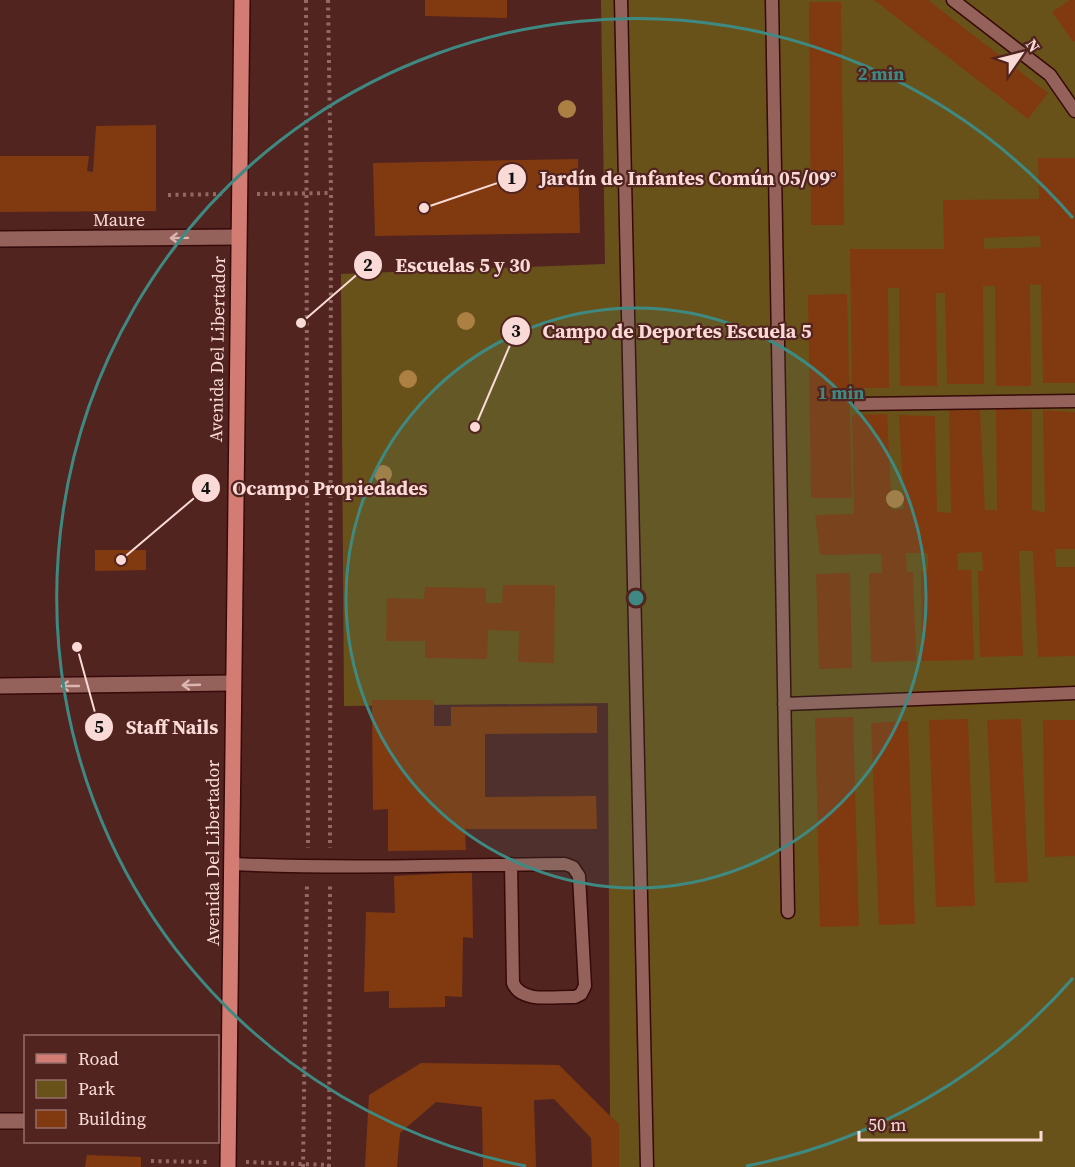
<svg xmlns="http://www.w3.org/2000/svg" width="1075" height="1167" font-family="'Source Serif 4',serif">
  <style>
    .green { fill: #69521a }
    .building { fill: #813a10; fill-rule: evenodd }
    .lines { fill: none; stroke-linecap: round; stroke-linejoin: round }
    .lane-casing { stroke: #350a09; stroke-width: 15 }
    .street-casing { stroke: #350a09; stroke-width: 18 }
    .primary-casing { stroke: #350a09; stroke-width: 18 }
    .path { stroke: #926965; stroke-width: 4; stroke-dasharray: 3 4.5; stroke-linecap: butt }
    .lane { stroke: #95615b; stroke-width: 12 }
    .street { stroke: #95615b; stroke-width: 15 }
    .primary { stroke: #d37c74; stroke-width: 15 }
    .tree { fill: #ac7f42 }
    .oneway { stroke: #dbb6b1 }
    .ring { fill: none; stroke: #3e8a83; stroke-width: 3 }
    .labels { text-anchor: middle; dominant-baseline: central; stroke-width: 4.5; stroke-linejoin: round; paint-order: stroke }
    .street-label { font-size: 18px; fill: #f9dad6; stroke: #522420 }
    .centre { fill: #3e8a83; stroke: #522420; stroke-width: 3 }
    .ring-label { font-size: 18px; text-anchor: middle; font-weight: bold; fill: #3e8a83; stroke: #522420; stroke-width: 4.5; stroke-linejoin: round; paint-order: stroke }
    .leader { fill: none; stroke: #f9dad6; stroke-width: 2 }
    .callout-dot { fill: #f9dad6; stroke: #522420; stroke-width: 2 }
    .mark-label { font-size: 18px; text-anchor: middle; font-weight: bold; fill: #111 }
    .callout-label { font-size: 20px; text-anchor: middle; font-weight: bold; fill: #f9dad6; stroke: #522420; stroke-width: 4.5; stroke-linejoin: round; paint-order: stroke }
  </style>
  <rect width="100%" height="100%" fill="#522420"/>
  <path class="green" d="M 601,0 L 1075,0 L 1075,1167 L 619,1167 L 619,1125 L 610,1116 L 608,703 L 344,706 L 341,274 L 605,264 Z"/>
  <path class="building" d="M 425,0 L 507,0 L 507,18 L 425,16 Z
    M 874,0 L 928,0 L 1048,93 L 1028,119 Z
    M 1070,0 L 1075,0 L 1075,41 L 1073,42 L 1052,12 Z
    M 809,2 L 841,2 L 844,225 L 811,225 Z
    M 156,125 L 156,211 L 0,212 L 0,156 L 89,156 L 87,171 L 93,172 L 96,126 Z
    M 1038,158 L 1075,158 L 1075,383 L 1043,383 L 1041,285 L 1030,284 L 1031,386 L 996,386 L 995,286 L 983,286 L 984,384 L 947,384 L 945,293 L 936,293 L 937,386 L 900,386 L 899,288 L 888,288 L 889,388 L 852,388 L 850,249 L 944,249 L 943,200 L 1039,199 ZM 1040,236 L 1041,247 L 984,249 L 984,238 Z
    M 578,159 L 580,233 L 375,236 L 373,163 Z
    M 847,294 L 852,498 L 811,498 L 808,295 Z
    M 996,407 L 1032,411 L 1032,510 L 1045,512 L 1043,410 L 1075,412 L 1075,549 L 1055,549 L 1056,567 L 1075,567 L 1075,656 L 1038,657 L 1033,551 L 1019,551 L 1023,656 L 980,657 L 978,571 L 983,571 L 982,552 L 957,553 L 958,570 L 971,570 L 974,660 L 922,661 L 921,571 L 928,571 L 928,553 L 906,553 L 907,572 L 913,572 L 916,661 L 871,662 L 869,573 L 882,573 L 881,554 L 820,555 L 815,515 L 854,514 L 852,415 L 887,414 L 892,510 L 904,509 L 899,415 L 935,416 L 937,512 L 951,513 L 949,409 L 980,409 L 985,510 L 997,510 Z
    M 95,550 L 146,550 L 146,570 L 95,571 Z
    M 850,573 L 852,668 L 819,669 L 816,574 Z
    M 503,585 L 555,585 L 554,663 L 518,662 L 519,631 L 488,630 L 487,659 L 425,658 L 425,641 L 386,641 L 387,598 L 424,599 L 425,587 L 486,588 L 486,603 L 502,603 Z
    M 372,700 L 434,700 L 434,726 L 451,726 L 451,707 L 597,706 L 597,733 L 485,734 L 485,797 L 596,796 L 597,829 L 465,829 L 466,850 L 388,851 L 388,809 L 373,810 Z
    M 853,717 L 859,926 L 820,927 L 815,718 Z
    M 968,719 L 975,906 L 936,907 L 929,720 Z
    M 1021,719 L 1028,882 L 995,883 L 987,720 Z
    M 1043,720 L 1075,720 L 1075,856 L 1045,857 Z
    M 908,721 L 915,924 L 879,925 L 871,723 Z
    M 472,872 L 473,938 L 463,937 L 462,997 L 445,996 L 445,1007 L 389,1008 L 389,991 L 364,992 L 366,912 L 395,913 L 394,876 Z
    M 421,1063 L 559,1065 L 619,1125 L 619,1167 L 592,1167 L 591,1138 L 554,1099 L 534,1100 L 536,1167 L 483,1167 L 482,1107 L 436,1102 L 400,1133 L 397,1167 L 365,1167 L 369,1095 Z
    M 87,1155 L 141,1157 L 141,1167 L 85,1167 Z"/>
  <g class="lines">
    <defs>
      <path id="lane" d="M 621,0 L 647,1167
        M 772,0 L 788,912
        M 953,0 L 1050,75 L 1075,111
        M 860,404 L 1075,401
        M 784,704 L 1075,693
        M 232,864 C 343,869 454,865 565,864 L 573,867 L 579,876 L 585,986 L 581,994 L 575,997 C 556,996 521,1004 513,983 L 511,864"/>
      <path id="street" d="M 0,239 L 238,237
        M 0,686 L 233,683
        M 0,1121 L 26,1121"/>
      <path id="primary" d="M 228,1167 L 242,0"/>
    </defs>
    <use href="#lane" class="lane-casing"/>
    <use href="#street" class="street-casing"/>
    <use href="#primary" class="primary-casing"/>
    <path class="path" d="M 306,0 L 308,848
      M 328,0 L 331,193 L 330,848
      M 257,194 L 331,193
      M 168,195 L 222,194
      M 151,1161 L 208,1162
      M 246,1162 L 329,1165
      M 303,1167 L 307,883
      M 329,1167 L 330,883"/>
    <use href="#lane" class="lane"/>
    <use href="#street" class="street"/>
    <use href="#primary" class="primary"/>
  </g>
  <g class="tree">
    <circle cx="567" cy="109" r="9"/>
    <circle cx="466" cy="321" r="9"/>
    <circle cx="408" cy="379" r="9"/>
    <circle cx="383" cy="474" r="9"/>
    <circle cx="895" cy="499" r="9"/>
  </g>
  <defs><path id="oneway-shaft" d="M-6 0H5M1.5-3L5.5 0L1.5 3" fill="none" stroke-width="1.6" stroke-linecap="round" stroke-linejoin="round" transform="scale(1.5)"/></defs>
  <g class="oneway">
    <use href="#oneway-shaft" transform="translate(179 238) rotate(179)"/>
    <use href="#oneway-shaft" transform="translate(191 685) rotate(178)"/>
    <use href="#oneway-shaft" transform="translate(70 686) rotate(180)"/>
  </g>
  <circle cx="636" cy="598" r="290" fill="#3e8a83" fill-opacity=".12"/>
  <g class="ring">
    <circle cx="636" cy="598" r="290"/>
    <path d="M1073 978A579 579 0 0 1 746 1166M526 1166A579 579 0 1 1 1073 218"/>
  </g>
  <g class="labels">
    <g class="street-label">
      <text x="119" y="219">Maure</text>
      <text transform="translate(217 349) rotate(-89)">Avenida Del Libertador</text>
      <text transform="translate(212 853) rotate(-90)">Avenida Del Libertador</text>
    </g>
  </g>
  <circle cx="636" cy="598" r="9" class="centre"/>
  <g class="ring-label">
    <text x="881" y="80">2 min</text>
    <text x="841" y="399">1 min</text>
  </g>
  <path class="leader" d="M424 208L512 178M301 323L368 265M475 427L516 331M121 560L206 488M77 647L99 727"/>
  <g class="callout-dot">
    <circle cx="424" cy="208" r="6"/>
    <circle cx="301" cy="323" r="6"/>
    <circle cx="475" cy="427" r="6"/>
    <circle cx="121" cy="560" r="6"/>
    <circle cx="77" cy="647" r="6"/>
    <circle cx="512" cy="178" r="15"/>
    <circle cx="368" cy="265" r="15"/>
    <circle cx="516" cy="331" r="15"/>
    <circle cx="206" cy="488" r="15"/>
    <circle cx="99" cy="727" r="15"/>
  </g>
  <g class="mark-label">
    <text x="512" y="184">1</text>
    <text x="368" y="271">2</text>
    <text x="516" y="337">3</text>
    <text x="206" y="494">4</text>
    <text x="99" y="733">5</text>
  </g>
  <g class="callout-label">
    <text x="688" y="185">Jardín de Infantes Común 05/09°</text>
    <text x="463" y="272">Escuelas 5 y 30</text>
    <text x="677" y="338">Campo de Deportes Escuela 5</text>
    <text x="330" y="495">Ocampo Propiedades</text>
    <text x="172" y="734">Staff Nails</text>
  </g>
  <rect x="24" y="1035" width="195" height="108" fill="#522420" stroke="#956d69" stroke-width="1.5"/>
  <rect x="36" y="1054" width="30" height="9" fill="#d37c74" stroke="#956d69" stroke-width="1.5"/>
  <text x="78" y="1065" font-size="18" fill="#f9dad6">Road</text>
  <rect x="36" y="1080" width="30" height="18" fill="#69521a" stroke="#956d69" stroke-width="1.5"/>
  <text x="78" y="1095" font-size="18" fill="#f9dad6">Park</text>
  <rect x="36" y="1110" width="30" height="18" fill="#813a10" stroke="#956d69" stroke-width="1.5"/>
  <text x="78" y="1125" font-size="18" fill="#f9dad6">Building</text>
  <g transform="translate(1021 54) rotate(55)" stroke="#522420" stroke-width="4.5" paint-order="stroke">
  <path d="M0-4.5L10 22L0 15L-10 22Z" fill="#f9dad6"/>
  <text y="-9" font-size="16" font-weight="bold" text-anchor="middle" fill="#f9dad6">N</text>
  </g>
  <path d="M859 1131v9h182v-9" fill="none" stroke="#f9dad6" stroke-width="3"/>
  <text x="868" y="1131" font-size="18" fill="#f9dad6" stroke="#522420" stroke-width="4.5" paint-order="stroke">50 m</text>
</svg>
